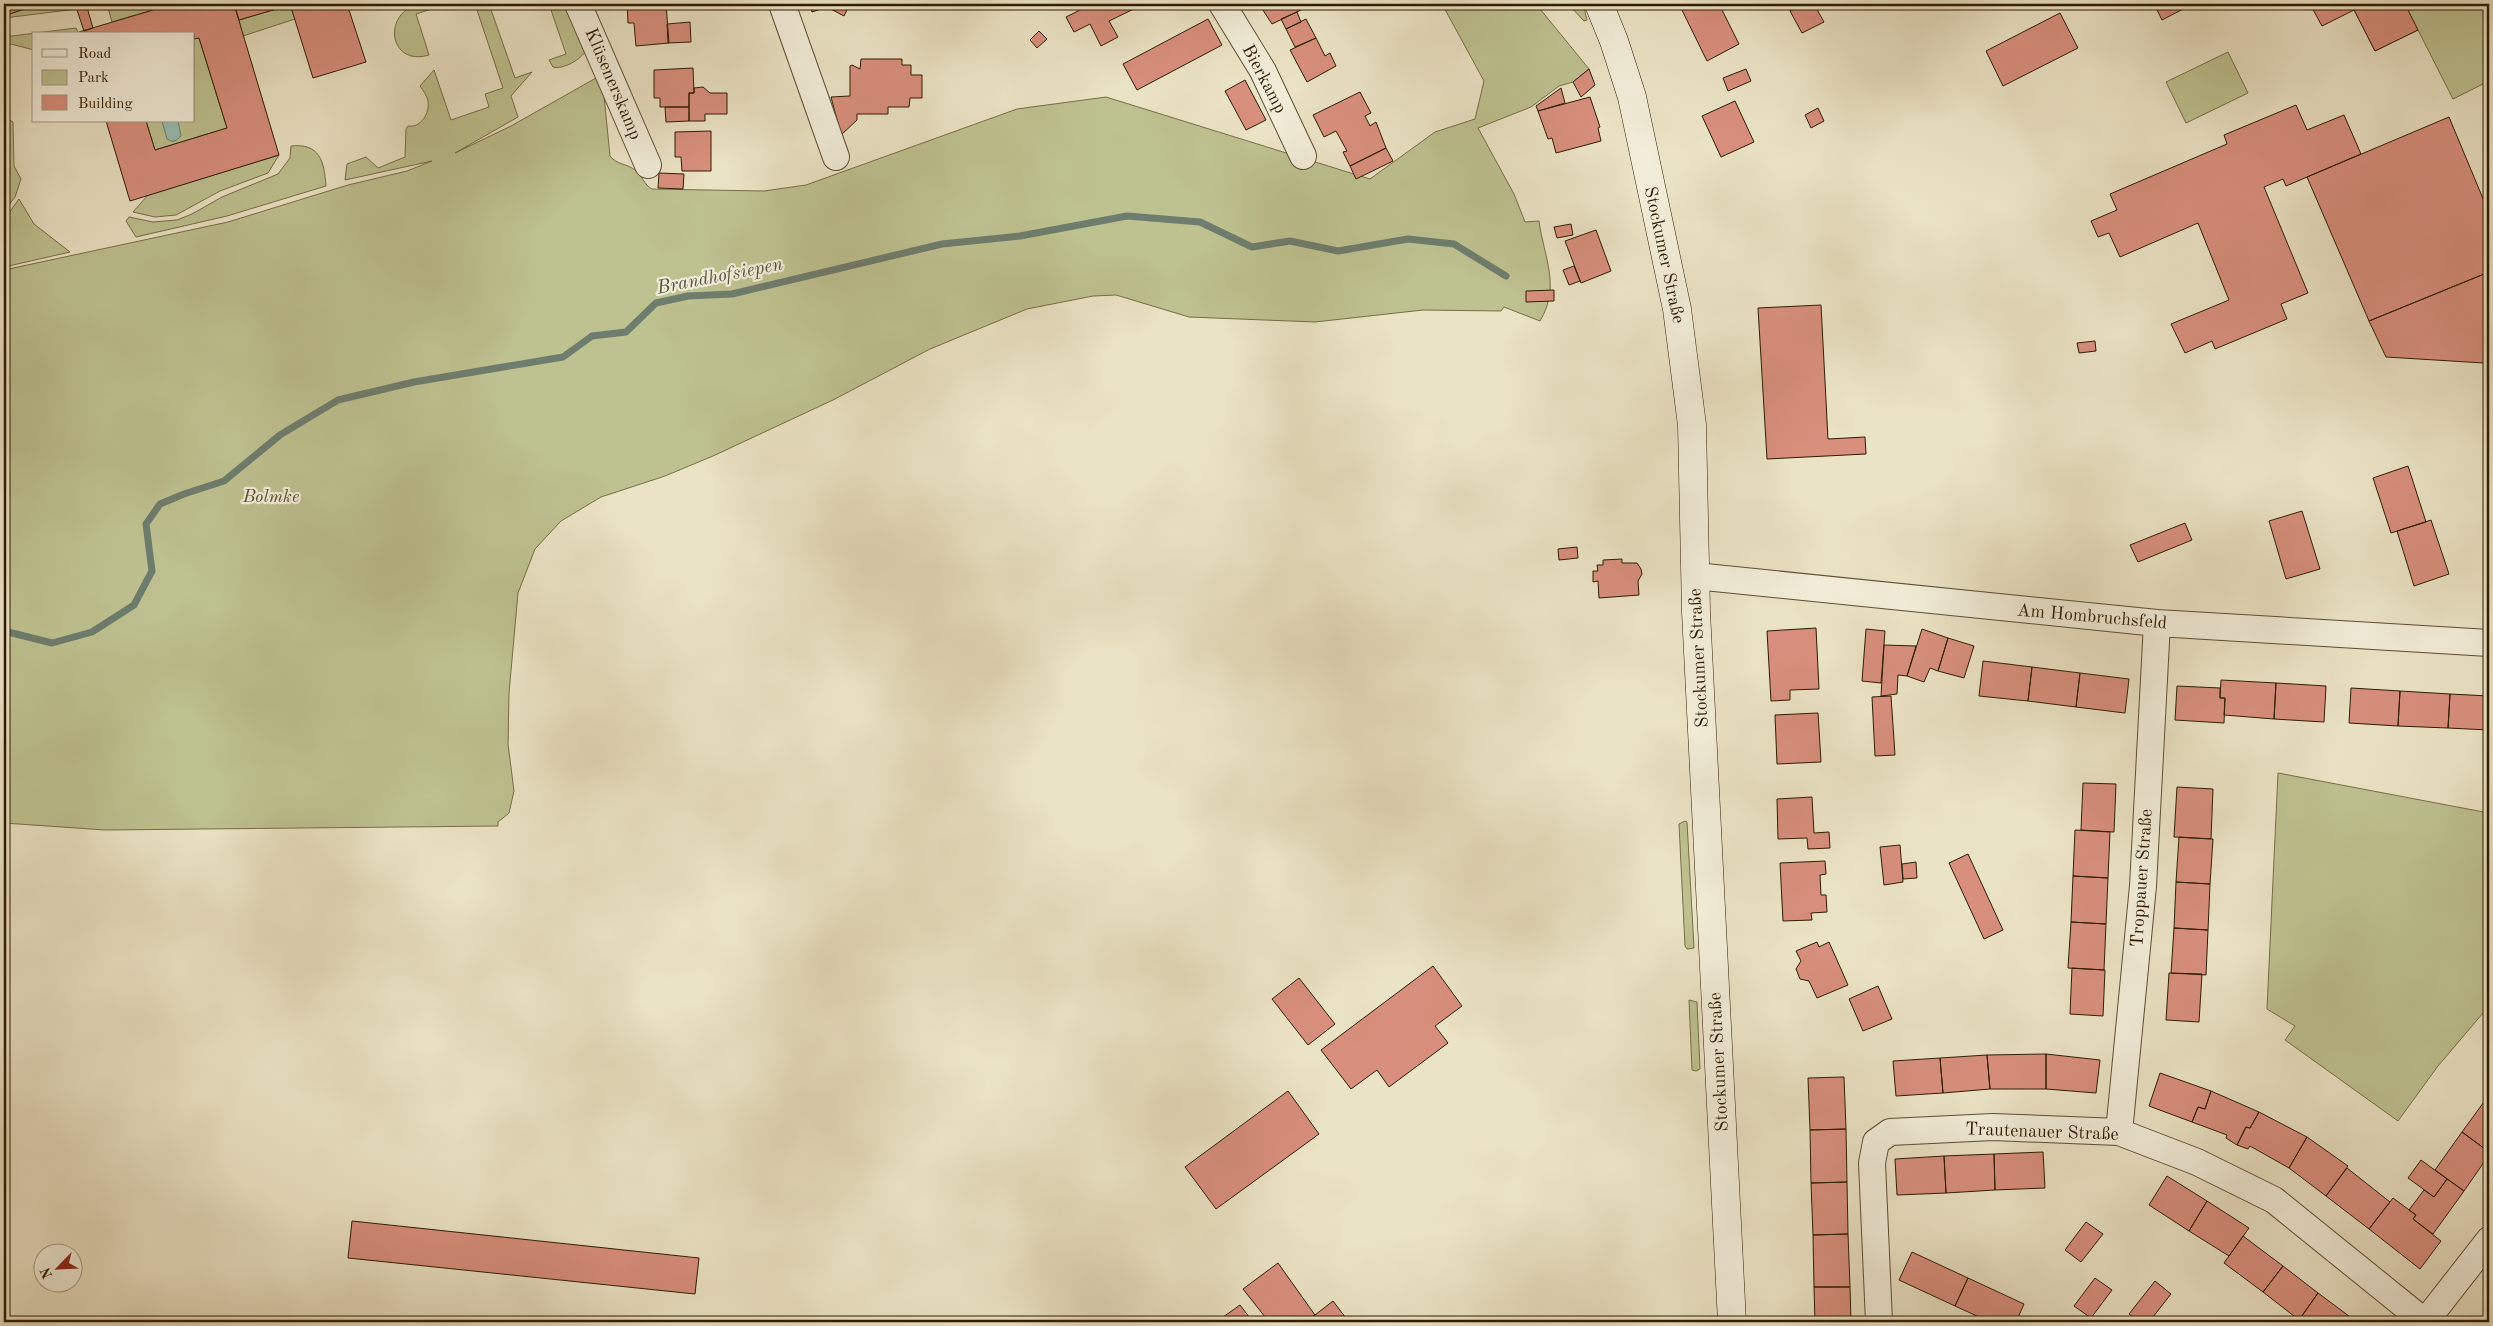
<svg xmlns="http://www.w3.org/2000/svg" width="2493" height="1326" font-family="'Old Standard TT',serif">
  <style>
    .green { fill: #bec190; stroke: #766e48 }
    .water { fill: #98beb5; stroke: #6e7d6d }
    .lines { fill: none; stroke-linecap: round; stroke-linejoin: round }
    .stream { stroke: #6e7d6d; stroke-width: 7 }
    .building { fill: #d88f7d; stroke: #2e1c01 }
    .street-casing { stroke: #5d4e32; stroke-width: 28 }
    .secondary-casing { stroke: #2e1c01; stroke-width: 29 }
    .street { stroke: #f2edd9; stroke-width: 26 }
    .secondary { stroke: #f2edd9; stroke-width: 28 }
    .labels { text-anchor: middle; dominant-baseline: central; stroke-width: 4.5; stroke-linejoin: round; paint-order: stroke }
    .street-label { font-size: 18px; fill: #2e1c01; stroke: #f2edd9 }
    .park-label { font-size: 18px; font-style: italic; fill: #594e2c; stroke: #f2edd9 }
    .water-label { font-size: 19px; font-style: italic; fill: #535540; stroke: #f2edd9 }
  </style>
  <rect width="100%" height="100%" fill="#ebe3c5"/>
  <filter id="stains"><feTurbulence type="fractalNoise" baseFrequency=".004" numOctaves="4"/><feColorMatrix values="0 0 0 0 .2 0 0 0 0 .09 0 0 0 0 .02 0 0 0 .5 -.17"/></filter>
  <radialGradient id="worn" r=".72"><stop offset=".6" stop-color="#630" stop-opacity="0"/><stop offset="1" stop-color="#630" stop-opacity=".3"/></radialGradient>
  <path class="green" d="M 39,4 L 75,4 L 77,9 L 4,18 L 4,16 Z
    M 107,4 L 173,4 L 112,22 Z
    M 418,4 L 447,4 L 416,14 L 429,55 C 390,67 381,15 418,4 Z
    M 475,4 L 489,4 L 515,78 L 532,72 L 511,96 L 518,117 L 455,153 L 511,126 L 596,78 L 604,96 L 610,156 C 617,165 626,163 635,170 C 642,175 644,185 652,189 L 764,191 L 806,185 L 1017,109 L 1106,97 L 1370,179 L 1435,132 L 1475,119 L 1484,81 L 1442,4 L 1536,4 L 1589,69 L 1573,82 L 1559,86 L 1531,107 L 1478,128 L 1514,194 L 1525,222 L 1539,221 C 1544,258 1561,286 1540,321 L 1504,307 L 1501,311 L 1423,310 L 1315,322 L 1189,317 L 1116,295 L 1093,296 L 1027,309 L 930,349 L 833,400 L 713,456 L 665,476 L 601,497 L 561,521 L 535,549 L 518,593 L 509,693 L 508,744 L 514,791 L 509,813 L 498,822 L 498,826 L 105,830 L 4,823 L 4,270 L 228,222 L 348,185 L 407,171 L 432,161 L 345,180 L 347,164 L 366,157 L 378,168 L 405,157 L 406,129 L 408,126 C 421,128 430,113 428,101 C 427,96 423,90 420,86 L 434,70 L 451,120 L 489,107 L 485,94 L 503,88 Z
    M 549,4 L 569,4 L 586,50 C 582,59 563,70 553,67 L 549,60 L 566,54 Z
    M 1568,4 L 1583,4 L 1587,20 L 1584,21 Z
    M 2351,4 L 2489,4 L 2489,81 L 2453,99 L 2418,30 L 2375,51 Z
    M 290,5 L 295,19 L 243,36 L 239,20 Z
    M 76,28 L 79,34 L 34,34 L 34,50 L 7,43 L 4,37 Z
    M 199,38 L 227,128 L 155,150 L 146,121 L 194,121 L 194,39 Z
    M 2228,52 L 2248,93 L 2186,123 L 2166,82 Z
    M 4,116 L 13,122 L 14,166 L 21,179 L 15,197 L 4,211 Z
    M 291,146 C 320,143 324,161 326,186 L 227,216 L 136,237 L 126,221 L 129,217 L 153,222 L 177,220 L 192,214 L 222,197 L 278,174 L 290,158 Z
    M 279,155 L 268,173 L 220,191 L 176,215 L 155,217 L 133,212 L 148,195 Z
    M 19,199 L 34,224 L 70,252 L 4,267 L 4,220 Z
    M 2278,773 L 2489,813 L 2489,1006 L 2438,1066 L 2398,1121 L 2285,1040 L 2295,1026 L 2267,1009 Z
    M 1685,821 L 1687,822 L 1694,948 L 1687,949 L 1685,946 L 1679,824 Z
    M 1689,1000 L 1697,1002 L 1700,1069 L 1696,1071 L 1692,1070 Z"/>
  <path class="water" d="M 162,121 L 178,121 L 181,136 L 175,141 L 171,141 L 167,139 Z"/>
  <g class="lines">
    <path class="stream" d="M 4,631 L 52,643 L 92,632 L 134,605 L 152,571 L 146,524 L 160,504 L 184,494 L 224,481 L 280,435 L 338,400 L 414,382 L 563,357 L 592,336 L 626,332 L 656,303 L 688,296 L 732,294 L 942,244 L 1020,236 L 1127,216 L 1200,222 L 1252,247 L 1290,241 L 1338,251 L 1408,239 L 1454,244 L 1506,276"/>
  </g>
  <path class="building" d="M 4,4 L 39,4 L 4,16 Z
    M 75,4 L 86,4 L 93,28 L 84,31 Z
    M 173,4 L 234,4 L 279,155 L 130,201 L 106,121 L 146,121 L 155,150 L 227,128 L 199,38 L 194,39 L 194,34 L 79,32 Z
    M 234,4 L 290,4 L 290,5 L 239,20 Z
    M 347,4 L 366,62 L 313,78 L 290,4 Z
    M 627,4 L 666,4 L 669,43 L 636,46 L 634,23 L 628,23 Z
    M 810,4 L 850,4 L 844,16 L 827,7 L 812,12 Z
    M 1092,4 L 1144,4 L 1109,21 L 1118,37 L 1101,46 L 1090,24 L 1074,32 L 1066,17 Z
    M 1259,4 L 1308,4 L 1309,6 L 1272,24 Z
    M 1679,4 L 1719,4 L 1739,44 L 1707,61 Z
    M 1805,4 L 1814,4 L 1824,22 L 1802,33 L 1790,11 Z
    M 2154,4 L 2193,4 L 2162,20 Z
    M 2310,4 L 2351,4 L 2354,10 L 2322,26 Z
    M 2351,4 L 2405,4 L 2418,30 L 2375,51 Z
    M 1297,12 L 1301,22 L 1286,29 L 1281,19 Z
    M 2060,13 L 2078,48 L 2003,86 L 1986,51 Z
    M 1208,19 L 1222,45 L 1137,90 L 1123,64 Z
    M 1306,19 L 1316,38 L 1295,47 L 1286,29 Z
    M 690,22 L 691,42 L 668,43 L 667,24 Z
    M 1039,31 L 1047,39 L 1037,48 L 1030,40 Z
    M 1316,38 L 1325,56 L 1330,53 L 1336,66 L 1307,82 L 1290,50 Z
    M 861,59 L 902,59 L 902,65 L 911,65 L 911,75 L 922,75 L 922,98 L 910,98 L 909,107 L 888,107 L 888,114 L 857,114 L 857,120 L 841,135 L 831,97 L 850,96 L 850,66 L 852,65 L 860,69 Z
    M 693,68 L 694,93 L 689,93 L 689,107 L 660,107 L 660,98 L 654,98 L 654,70 Z
    M 1589,69 L 1595,85 L 1581,97 L 1573,82 Z
    M 1746,69 L 1751,81 L 1728,91 L 1723,78 Z
    M 1245,80 L 1266,120 L 1246,130 L 1225,91 Z
    M 703,87 L 710,93 L 727,93 L 727,114 L 705,114 L 705,121 L 689,121 L 689,93 L 694,93 L 694,88 Z
    M 1561,88 L 1565,103 L 1538,111 L 1536,106 Z
    M 1360,92 L 1371,113 L 1365,116 L 1370,126 L 1376,122 L 1386,148 L 1350,166 L 1343,152 L 1347,151 L 1336,131 L 1324,137 L 1313,115 Z
    M 1590,97 L 1600,127 L 1598,128 L 1601,141 L 1556,153 L 1552,138 L 1548,139 L 1538,111 Z
    M 1735,101 L 1754,142 L 1721,157 L 1702,116 Z
    M 2296,105 L 2307,130 L 2344,115 L 2361,154 L 2286,186 L 2283,179 L 2264,187 L 2308,293 L 2281,304 L 2287,319 L 2215,349 L 2212,341 L 2185,353 L 2171,324 L 2229,300 L 2198,223 L 2120,257 L 2109,233 L 2098,237 L 2091,221 L 2117,210 L 2110,194 L 2227,144 L 2224,135 Z
    M 665,107 L 689,107 L 689,121 L 666,122 Z
    M 1818,108 L 1824,121 L 1811,128 L 1805,115 Z
    M 2449,117 L 2489,213 L 2489,272 L 2369,321 L 2307,177 Z
    M 711,131 L 711,171 L 682,171 L 681,157 L 675,157 L 675,132 Z
    M 1386,148 L 1393,161 L 1356,179 L 1350,166 Z
    M 659,173 L 684,174 L 683,189 L 658,188 Z
    M 1571,224 L 1573,235 L 1557,238 L 1554,227 Z
    M 1596,230 L 1611,271 L 1581,283 L 1565,241 Z
    M 1574,266 L 1580,281 L 1569,285 L 1563,270 Z
    M 2489,272 L 2489,373 L 2484,363 L 2386,357 L 2369,321 Z
    M 1554,290 L 1554,301 L 1526,302 L 1526,291 Z
    M 1821,305 L 1828,439 L 1865,437 L 1866,454 L 1767,459 L 1758,308 Z
    M 2095,341 L 2096,351 L 2079,353 L 2077,343 Z
    M 2408,466 L 2426,522 L 2391,533 L 2373,478 Z
    M 2302,511 L 2320,569 L 2286,579 L 2269,521 Z
    M 2431,520 L 2449,574 L 2414,586 L 2397,531 Z
    M 2185,523 L 2192,540 L 2138,562 L 2130,545 Z
    M 1577,547 L 1578,558 L 1559,560 L 1558,549 Z
    M 1622,559 L 1622,563 L 1637,563 L 1641,569 L 1642,574 L 1638,581 L 1639,595 L 1599,598 L 1598,581 L 1593,582 L 1593,571 L 1598,571 L 1597,565 L 1603,565 L 1603,560 Z
    M 1816,628 L 1819,689 L 1790,690 L 1790,700 L 1771,701 L 1767,631 Z
    M 1866,629 L 1885,631 L 1881,683 L 1862,681 Z
    M 1922,629 L 1948,638 L 1938,671 L 1930,668 L 1924,682 L 1907,676 Z
    M 1948,638 L 1974,646 L 1964,678 L 1938,671 Z
    M 1884,645 L 1916,646 L 1907,676 L 1898,675 L 1897,694 L 1881,696 Z
    M 1983,661 L 2032,667 L 2028,701 L 1979,696 Z
    M 2032,667 L 2080,673 L 2076,707 L 2028,701 Z
    M 2080,673 L 2129,679 L 2125,713 L 2076,707 Z
    M 2221,680 L 2276,683 L 2274,719 L 2224,715 L 2225,698 L 2220,698 Z
    M 2276,683 L 2326,686 L 2324,722 L 2274,719 Z
    M 2177,686 L 2220,688 L 2220,698 L 2225,698 L 2224,723 L 2175,720 Z
    M 2351,688 L 2400,691 L 2398,726 L 2349,723 Z
    M 2400,691 L 2450,694 L 2448,728 L 2398,726 Z
    M 2450,694 L 2489,696 L 2489,730 L 2448,728 Z
    M 1891,696 L 1895,755 L 1875,756 L 1872,697 Z
    M 1818,713 L 1821,762 L 1777,764 L 1775,715 Z
    M 2083,783 L 2116,784 L 2114,832 L 2081,830 Z
    M 2177,787 L 2213,789 L 2211,839 L 2174,837 Z
    M 1812,797 L 1814,833 L 1829,832 L 1830,848 L 1808,849 L 1807,838 L 1778,839 L 1777,799 Z
    M 2075,830 L 2110,832 L 2108,878 L 2073,876 Z
    M 2179,837 L 2213,839 L 2210,884 L 2176,882 Z
    M 1900,845 L 1903,882 L 1884,885 L 1880,847 Z
    M 1968,854 L 2003,930 L 1984,939 L 1949,863 Z
    M 1825,861 L 1826,874 L 1820,875 L 1821,895 L 1826,895 L 1827,912 L 1811,913 L 1812,920 L 1783,921 L 1780,863 Z
    M 1916,862 L 1917,878 L 1903,879 L 1902,864 Z
    M 2073,876 L 2108,878 L 2106,924 L 2071,922 Z
    M 2176,882 L 2210,884 L 2208,930 L 2174,928 Z
    M 2071,922 L 2106,924 L 2104,970 L 2068,968 Z
    M 2174,928 L 2208,930 L 2206,975 L 2171,973 Z
    M 1817,942 L 1819,947 L 1829,942 L 1848,985 L 1817,998 L 1809,981 L 1800,979 L 1796,969 L 1801,961 L 1796,951 Z
    M 1433,966 L 1462,1006 L 1435,1026 L 1448,1043 L 1389,1087 L 1377,1070 L 1351,1089 L 1321,1050 Z
    M 2072,968 L 2105,970 L 2103,1016 L 2070,1014 Z
    M 2169,973 L 2202,974 L 2199,1022 L 2166,1020 Z
    M 1299,978 L 1335,1024 L 1308,1045 L 1272,999 Z
    M 1878,986 L 1892,1019 L 1863,1031 L 1849,999 Z
    M 2046,1054 L 2100,1060 L 2096,1093 L 2046,1089 Z
    M 2046,1054 L 2046,1089 L 1990,1089 L 1987,1055 Z
    M 1987,1055 L 1990,1089 L 1943,1093 L 1940,1058 Z
    M 1940,1058 L 1943,1093 L 1896,1096 L 1893,1061 Z
    M 2160,1073 L 2211,1091 L 2205,1109 L 2198,1107 L 2192,1122 L 2149,1106 Z
    M 1844,1077 L 1846,1129 L 1810,1130 L 1808,1078 Z
    M 1288,1091 L 1319,1134 L 1216,1209 L 1185,1167 Z
    M 2211,1091 L 2259,1112 L 2250,1128 L 2246,1127 L 2237,1145 L 2226,1138 L 2227,1135 L 2192,1122 L 2198,1107 L 2205,1109 Z
    M 2489,1095 L 2489,1152 L 2462,1132 Z
    M 2259,1112 L 2307,1137 L 2289,1168 L 2250,1146 L 2248,1149 L 2237,1145 L 2246,1127 L 2250,1128 Z
    M 1846,1129 L 1847,1182 L 1811,1183 L 1810,1130 Z
    M 2462,1132 L 2489,1152 L 2489,1155 L 2464,1191 L 2435,1170 Z
    M 2307,1137 L 2348,1166 L 2326,1196 L 2289,1168 Z
    M 2043,1152 L 2045,1188 L 1995,1190 L 1994,1154 Z
    M 1994,1154 L 1995,1190 L 1946,1193 L 1944,1156 Z
    M 1944,1156 L 1946,1193 L 1897,1195 L 1895,1159 Z
    M 2421,1160 L 2447,1179 L 2434,1197 L 2408,1178 Z
    M 2347,1168 L 2390,1202 L 2369,1229 L 2326,1196 Z
    M 2167,1176 L 2207,1201 L 2189,1231 L 2149,1205 Z
    M 2447,1179 L 2464,1191 L 2433,1234 L 2413,1219 L 2416,1215 L 2409,1210 L 2424,1190 L 2434,1197 Z
    M 1847,1182 L 1848,1234 L 1813,1235 L 1811,1183 Z
    M 2393,1198 L 2416,1215 L 2413,1219 L 2441,1241 L 2420,1269 L 2369,1229 Z
    M 2207,1201 L 2249,1228 L 2229,1256 L 2189,1231 Z
    M 352,1221 L 699,1258 L 695,1294 L 348,1258 Z
    M 2086,1222 L 2103,1234 L 2081,1262 L 2065,1250 Z
    M 1848,1234 L 1850,1287 L 1814,1287 L 1813,1235 Z
    M 2243,1236 L 2283,1266 L 2263,1292 L 2224,1263 Z
    M 1912,1252 L 1968,1278 L 1955,1306 L 1899,1280 Z
    M 1278,1263 L 1315,1315 L 1305,1322 L 1269,1322 L 1243,1289 Z
    M 2283,1266 L 2318,1293 L 2299,1320 L 2263,1292 Z
    M 1968,1278 L 2024,1304 L 2016,1322 L 1990,1322 L 1955,1306 Z
    M 2095,1278 L 2112,1290 L 2091,1318 L 2074,1306 Z
    M 2155,1281 L 2171,1294 L 2149,1322 L 2140,1322 L 2129,1314 Z
    M 1814,1287 L 1850,1287 L 1851,1322 L 1815,1322 Z
    M 2318,1293 L 2357,1322 L 2302,1322 L 2299,1320 Z
    M 1333,1301 L 1349,1322 L 1305,1322 L 1315,1315 Z
    M 1240,1305 L 1253,1322 L 1216,1322 Z"/>
  <g class="lines">
    <defs>
      <path id="street" d="M 578,4 L 648,165
        M 782,4 L 836,157
        M 1222,4 L 1263,71 L 1303,156
        M 1695,576 L 2157,623 L 2489,643
        M 2119,1132 L 2143,886 L 2157,623
        M 1879,1322 L 1872,1163 L 1876,1142 L 1890,1132 L 1993,1127 L 2119,1132 L 2197,1162 L 2274,1200 L 2425,1322
        M 2425,1322 L 2489,1240"/>
      <path id="secondary" d="M 1599,4 L 1614,41 L 1632,97 L 1677,309 L 1692,425 L 1696,612 L 1732,1322"/>
    </defs>
    <use href="#street" class="street-casing"/>
    <use href="#secondary" class="secondary-casing"/>
    <use href="#street" class="street"/>
    <use href="#secondary" class="secondary"/>
  </g>
  <g class="labels">
    <g class="street-label">
      <text transform="translate(1264 79) rotate(62)">Bierkamp</text>
      <text transform="translate(613 84) rotate(67)">Klüsenerskamp</text>
      <text transform="translate(1664 255) rotate(78)">Stockumer Straße</text>
      <text transform="translate(2092 617) rotate(5)">Am Hombruchsfeld</text>
      <text transform="translate(1699 658) rotate(-93)">Stockumer Straße</text>
      <text transform="translate(2142 878) rotate(-86)">Troppauer Straße</text>
      <text transform="translate(1719 1062) rotate(-93)">Stockumer Straße</text>
      <text transform="translate(2042 1132) rotate(2)">Trautenauer Straße</text>
    </g>
    <g class="park-label">
      <text x="271" y="497">Bolmke</text>
    </g>
    <g class="water-label">
      <text transform="translate(720 277) rotate(-11)">Brandhofsiepen</text>
    </g>
  </g>
  <rect width="2493" height="1326" fill="none" stroke="#ebe3c5" stroke-width="20"/>
  <rect x="5" y="5" width="2483" height="1316" fill="none" stroke="#2e1c01" stroke-width="2.5"/>
  <rect x="10" y="10" width="2473" height="1306" fill="none" stroke="#2e1c01"/>
  <rect x="32" y="32" width="162" height="90" fill="#f2edd9" stroke="#a49983"/>
  <rect x="42" y="49" width="25" height="8" fill="#f2edd9" stroke="#a49983"/>
  <text x="78" y="58" font-size="15" fill="#2e1c01">Road</text>
  <rect x="42" y="70" width="25" height="15" fill="#bec190" stroke="#a49983"/>
  <text x="78" y="82" font-size="15" fill="#2e1c01">Park</text>
  <rect x="42" y="95" width="25" height="15" fill="#d88f7d" stroke="#a49983"/>
  <text x="78" y="108" font-size="15" fill="#2e1c01">Building</text>
  <g transform="translate(58 1268) rotate(246)"><circle r="24" fill="#f2edd9" stroke="#a49983"/>
  <path d="M0-4L9 19L0 12L-9 19Z" fill="#8f2418"/>
  <text y="-8" font-size="14" font-weight="bold" text-anchor="middle" fill="#2e1c01">N</text>
  </g>
  <rect width="100%" height="100%" filter="url(#stains)"/>
  <rect width="100%" height="100%" fill="url(#worn)"/>
</svg>
